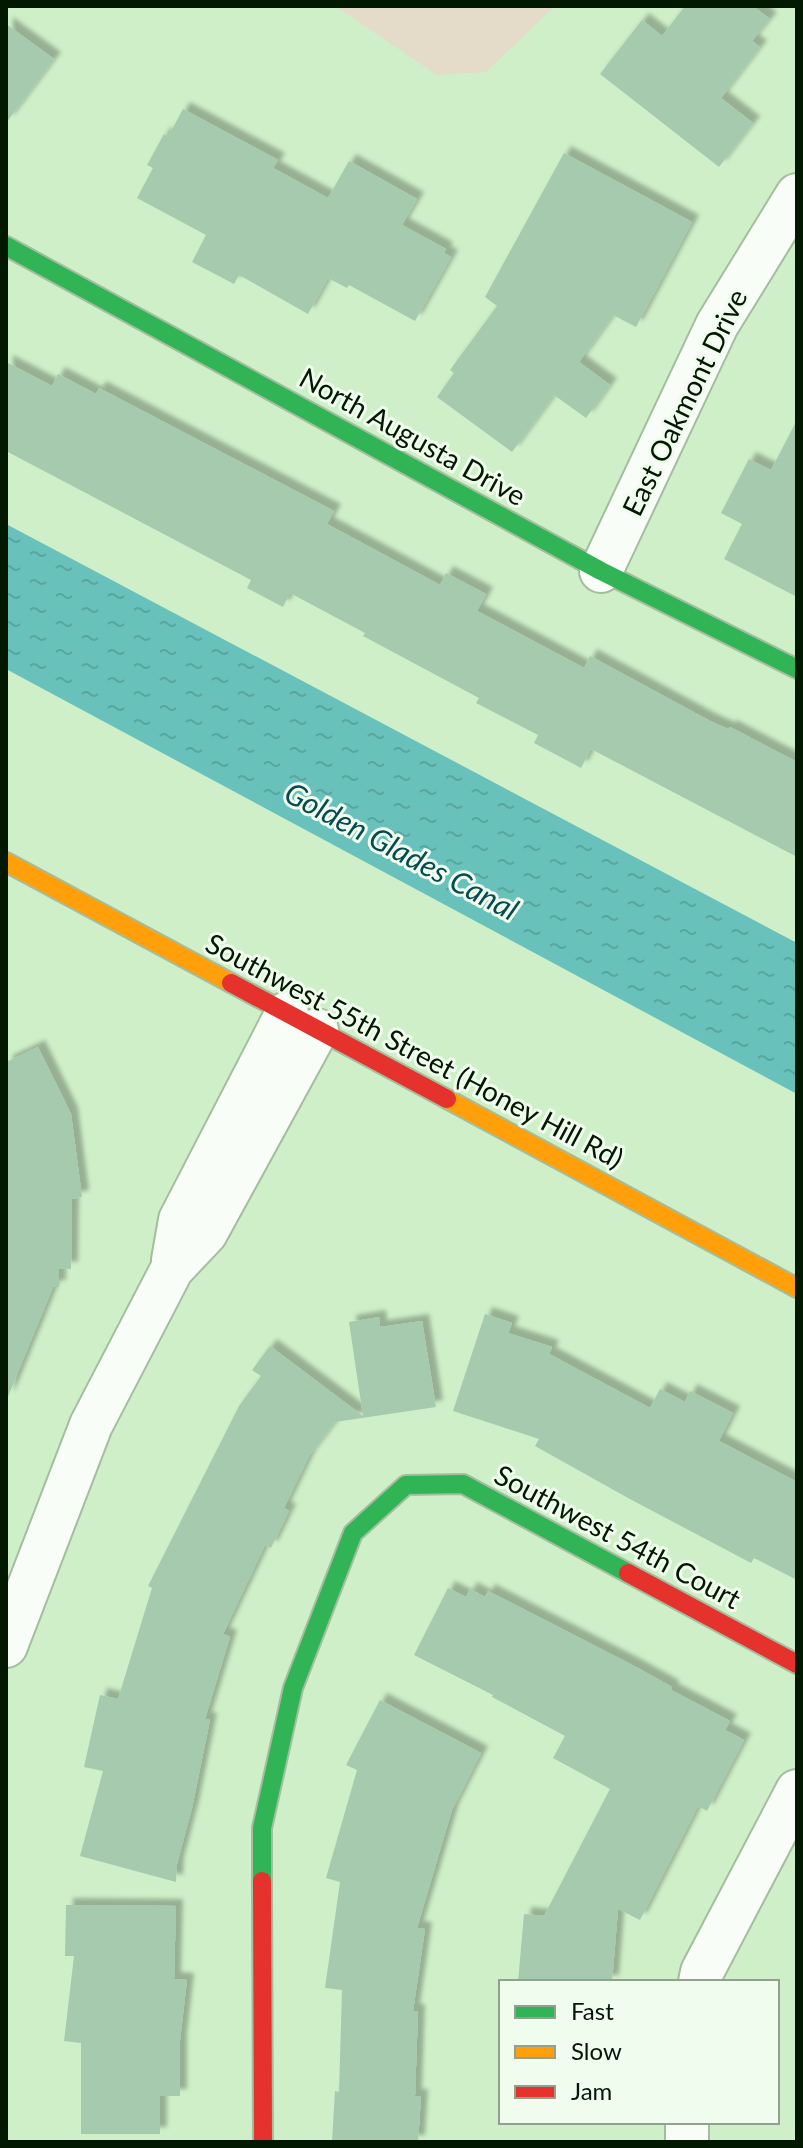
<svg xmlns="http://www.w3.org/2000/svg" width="803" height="2148" font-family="Lato,sans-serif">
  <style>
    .grass { fill: #e5dbc9 }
    .water { fill: url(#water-ripples) }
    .building { fill: #a5caae; filter: url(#shadow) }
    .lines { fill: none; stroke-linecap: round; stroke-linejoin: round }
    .street-casing { stroke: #a4bd9f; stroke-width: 46 }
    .fast-casing { stroke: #a4bd9f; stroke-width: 22 }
    .slow-casing { stroke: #a4bd9f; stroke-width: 22 }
    .jam-casing { stroke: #a4bd9f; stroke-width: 22 }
    .street { stroke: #f8fdf7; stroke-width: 42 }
    .fast { stroke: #30b455; stroke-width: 18 }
    .slow { stroke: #ff9f0a; stroke-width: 18 }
    .jam { stroke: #e5322d; stroke-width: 18 }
    .labels { text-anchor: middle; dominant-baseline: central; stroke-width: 6; stroke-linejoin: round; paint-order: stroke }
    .street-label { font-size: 28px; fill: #031801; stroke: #f0fcee }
    .water-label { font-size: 30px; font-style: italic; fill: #054b4f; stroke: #f0fcee }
  </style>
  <defs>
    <pattern id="water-ripples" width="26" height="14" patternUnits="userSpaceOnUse" patternTransform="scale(2)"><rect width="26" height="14" fill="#68c2bb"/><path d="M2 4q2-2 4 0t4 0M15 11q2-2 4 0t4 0" fill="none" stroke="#59a69f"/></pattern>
    <filter id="shadow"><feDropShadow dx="7" dy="-7" stdDeviation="2" flood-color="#0004"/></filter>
  </defs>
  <rect width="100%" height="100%" fill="#ceefc8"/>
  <path class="grass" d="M 335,6 L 555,6 L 486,72 L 437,75 Z"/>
  <path class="water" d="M 6,524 L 797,943 L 797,1094 L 6,669 Z"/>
  <path class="building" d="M 685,6 L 753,6 L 770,19 L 752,41 L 760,47 L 721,98 L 753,123 L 719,167 L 600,74 L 642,20 L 662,36 Z
    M 6,24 L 54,59 L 6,123 Z
    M 183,109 L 278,160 L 273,168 L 328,198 L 349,161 L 417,199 L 402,225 L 446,249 L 444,253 L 451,257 L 415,321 L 349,285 L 347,288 L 328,278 L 308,314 L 239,275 L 234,284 L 192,262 L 206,235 L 137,198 L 153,168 L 147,165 L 164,134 L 168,137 Z
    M 564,153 L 692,222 L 636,327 L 613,315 L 579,362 L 610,385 L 586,418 L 554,395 L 512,452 L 437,397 L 454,373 L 450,370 L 497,306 L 485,297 Z
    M 6,362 L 52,386 L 58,374 L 96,394 L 99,388 L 334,511 L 327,524 L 440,585 L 446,573 L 486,594 L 477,611 L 584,668 L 590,656 L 710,721 L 728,729 L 730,727 L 797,762 L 797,857 L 591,749 L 581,768 L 534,743 L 538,735 L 476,703 L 479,698 L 363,636 L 365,633 L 290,593 L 283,607 L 247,588 L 251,580 L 6,451 Z
    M 797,420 L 797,597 L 724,559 L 742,524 L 721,513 L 749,459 L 771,470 Z
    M 38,1047 L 71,1114 L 82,1197 L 72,1199 L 71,1269 L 59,1268 L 59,1287 L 53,1287 L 7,1399 L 6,1062 Z
    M 485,1314 L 512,1323 L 508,1333 L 552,1347 L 549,1354 L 650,1408 L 660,1389 L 685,1402 L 690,1391 L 733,1413 L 719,1441 L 797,1482 L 797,1580 L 754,1558 L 751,1563 L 628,1498 L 535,1446 L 539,1439 L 453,1411 Z
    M 379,1317 L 380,1327 L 422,1321 L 436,1407 L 335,1422 L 309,1456 L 284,1508 L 289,1511 L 271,1548 L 265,1545 L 223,1634 L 230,1637 L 205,1719 L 210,1720 L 192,1808 L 177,1864 L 176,1882 L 80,1856 L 103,1771 L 84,1767 L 100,1695 L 118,1699 L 152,1588 L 148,1586 L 239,1406 L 261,1376 L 252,1370 L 270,1346 L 363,1416 L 349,1322 Z
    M 448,1588 L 466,1597 L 470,1589 L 485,1597 L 488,1591 L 636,1667 L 672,1687 L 671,1690 L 730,1721 L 725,1730 L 744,1740 L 707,1811 L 698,1806 L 640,1920 L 618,1909 L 612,1982 L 518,1982 L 524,1914 L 544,1916 L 610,1789 L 553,1758 L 565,1736 L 492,1697 L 493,1695 L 414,1655 Z
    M 380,1700 L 481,1753 L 452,1810 L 417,1928 L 425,1929 L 413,2011 L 418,2011 L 415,2096 L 421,2096 L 418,2142 L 332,2142 L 335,2091 L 339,2092 L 342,1990 L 325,1988 L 340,1882 L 326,1878 L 357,1770 L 346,1765 Z
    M 66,1905 L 176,1906 L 174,1979 L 187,1980 L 180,2040 L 180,2096 L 160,2096 L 160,2134 L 81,2134 L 81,2043 L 64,2041 L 74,1956 L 65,1956 Z"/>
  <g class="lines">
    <defs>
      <path id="street" d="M 601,571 L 717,325 L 797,195
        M 173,1260 L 180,1220 L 287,1013
        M 6,1646 L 91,1425 L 172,1269 L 206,1233 L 317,1030
        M 700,1982 L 702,1972 L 797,1791
        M 687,2122 L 687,2142"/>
      <path id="fast" d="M 6,246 L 601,571 L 797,669
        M 262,1881 L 262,1828 L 293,1688 L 353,1533 L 406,1485 L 463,1484 L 628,1573"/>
      <path id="slow" d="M 6,862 L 231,983
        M 447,1099 L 797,1288"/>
      <path id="jam" d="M 231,983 L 447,1099
        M 628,1573 L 797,1664
        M 262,1881 L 263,2142"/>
    </defs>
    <use href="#street" class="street-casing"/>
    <use href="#fast" class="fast-casing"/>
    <use href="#slow" class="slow-casing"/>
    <use href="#jam" class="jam-casing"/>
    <use href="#street" class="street"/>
    <use href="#fast" class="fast"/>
    <use href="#slow" class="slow"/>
    <use href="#jam" class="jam"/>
  </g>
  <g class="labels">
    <g class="street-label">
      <text transform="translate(684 402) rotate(-64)">East Oakmont Drive</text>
      <text transform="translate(413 436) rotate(29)">North Augusta Drive</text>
      <text transform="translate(415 1050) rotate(28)">Southwest 55th Street (Honey Hill Rd)</text>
      <text transform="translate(618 1536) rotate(28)">Southwest 54th Court</text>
    </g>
    <g class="water-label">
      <text transform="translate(402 850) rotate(28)">Golden Glades Canal</text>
    </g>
  </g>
  <rect width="803" height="2148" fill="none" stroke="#031801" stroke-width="16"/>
  <rect x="499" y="1980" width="280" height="144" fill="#f0fcee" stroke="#91a18f" stroke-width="2"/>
  <rect x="515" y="2006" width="40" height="12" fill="#30b455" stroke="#91a18f" stroke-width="2"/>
  <text x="571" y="2020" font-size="24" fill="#031801">Fast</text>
  <rect x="515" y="2046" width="40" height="12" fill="#ff9f0a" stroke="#91a18f" stroke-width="2"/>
  <text x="571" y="2060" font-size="24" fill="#031801">Slow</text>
  <rect x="515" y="2086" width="40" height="12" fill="#e5322d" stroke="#91a18f" stroke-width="2"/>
  <text x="571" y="2100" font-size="24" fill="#031801">Jam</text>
</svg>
